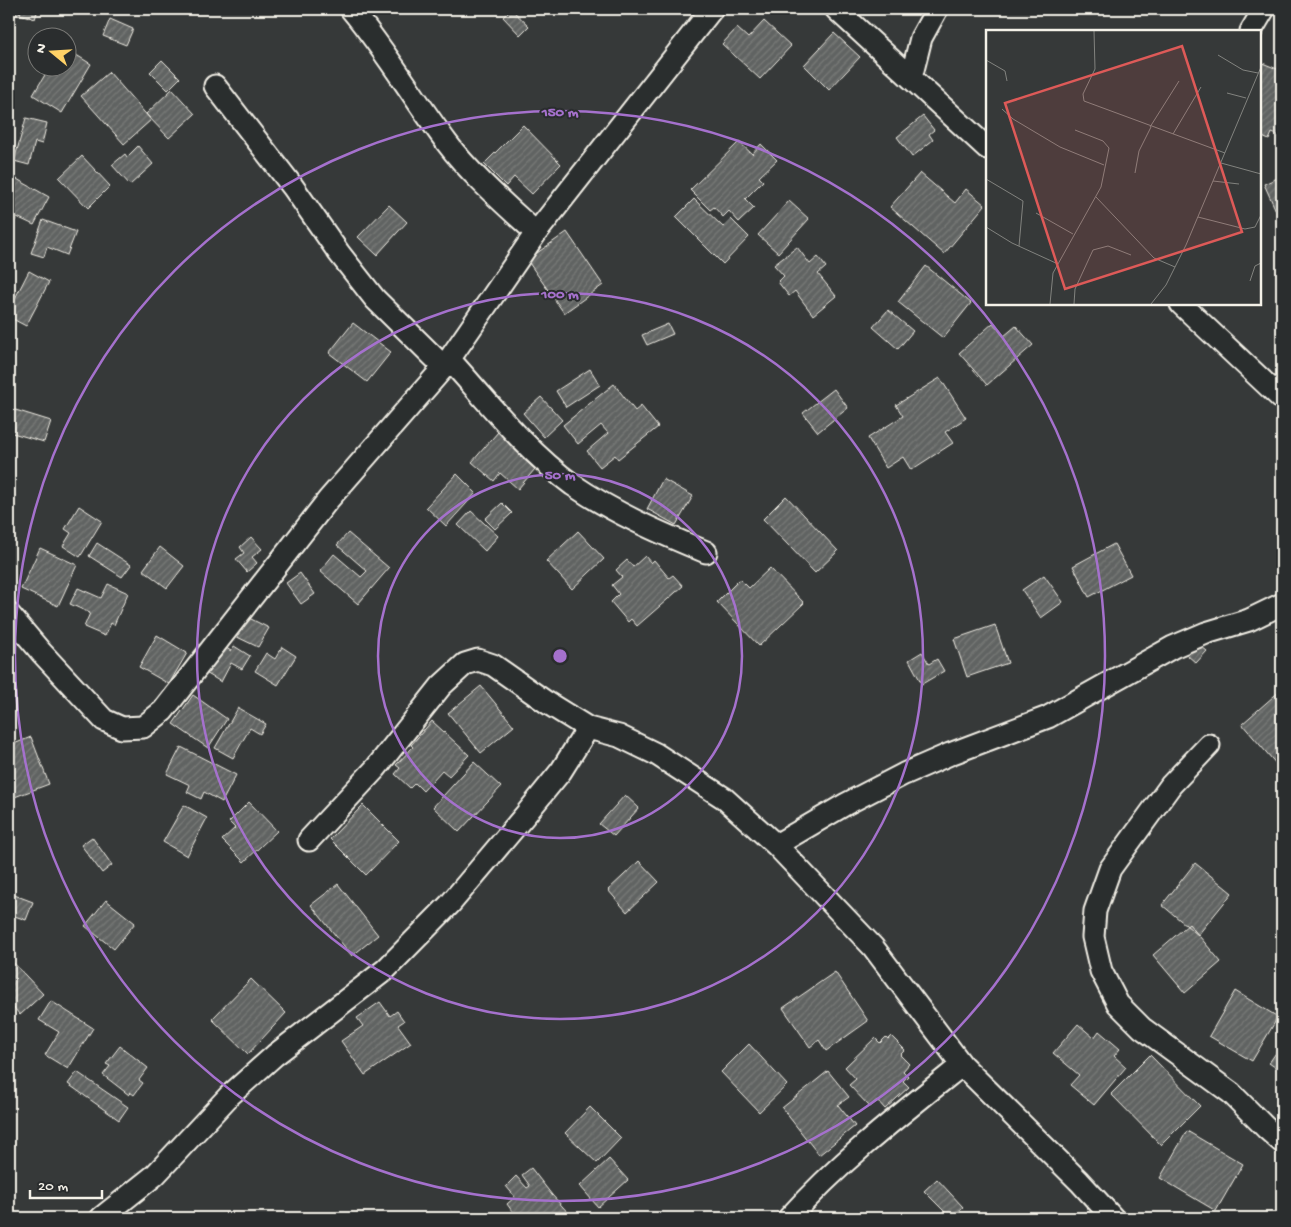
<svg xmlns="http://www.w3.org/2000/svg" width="1291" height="1227" font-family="'Gochi Hand',sans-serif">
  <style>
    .building { fill: url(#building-hatch); stroke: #f4f1e8 }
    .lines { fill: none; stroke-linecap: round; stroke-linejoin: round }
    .street-casing { stroke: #f4f1e8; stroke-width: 25 }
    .street { stroke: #2a2d2e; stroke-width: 21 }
    .ring { fill: none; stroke: #a571cd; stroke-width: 2.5 }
    .inset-road { fill: none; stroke: #82837f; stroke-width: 1 }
    .view { fill: #de5a58; fill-opacity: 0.15; stroke: #de5a58; stroke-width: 2.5 }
    .inset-edge { fill: none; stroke: #f4f1e8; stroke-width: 2.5 }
    .centre { fill: #a571cd; stroke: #2a2d2e; stroke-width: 2.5 }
    .ring-label { font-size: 15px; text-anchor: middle; font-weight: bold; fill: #a571cd; stroke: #2a2d2e; stroke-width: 4; stroke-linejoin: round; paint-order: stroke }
  </style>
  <defs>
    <pattern id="building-hatch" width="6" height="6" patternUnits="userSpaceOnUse" patternTransform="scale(1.25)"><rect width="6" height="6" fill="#616362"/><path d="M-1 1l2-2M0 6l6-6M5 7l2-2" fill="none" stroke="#787a78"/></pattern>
  </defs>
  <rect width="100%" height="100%" fill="#363939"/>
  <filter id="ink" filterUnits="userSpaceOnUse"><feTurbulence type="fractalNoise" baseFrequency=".02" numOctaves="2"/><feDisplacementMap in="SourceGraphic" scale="10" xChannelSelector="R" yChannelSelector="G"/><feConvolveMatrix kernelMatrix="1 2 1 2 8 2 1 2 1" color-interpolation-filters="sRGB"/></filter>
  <g filter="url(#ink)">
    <path class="building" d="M 9,9 L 21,9 L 18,15 L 9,12 Z
      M 22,9 L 38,9 L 35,19 L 20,14 Z
      M 511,9 L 529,26 L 520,35 L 503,17 Z
      M 110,19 L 133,29 L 126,45 L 103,36 Z
      M 764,21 L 791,46 L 760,79 L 722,44 L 737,28 L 748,38 Z
      M 834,33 L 860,57 L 829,90 L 804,65 Z
      M 9,46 L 14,48 L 9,64 Z
      M 68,50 L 91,64 L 62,113 L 33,95 L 49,68 L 68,68 Z
      M 162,60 L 180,78 L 168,90 L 150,72 Z
      M 1260,62 L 1282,71 L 1282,137 L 1272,133 L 1269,140 L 1260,136 Z
      M 109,72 L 151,120 L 124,144 L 81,96 Z
      M 172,89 L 195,114 L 169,138 L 146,114 Z
      M 923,116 L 934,130 L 929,134 L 933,140 L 912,157 L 897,137 Z
      M 26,118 L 47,123 L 42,144 L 35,142 L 29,165 L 14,161 Z
      M 523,125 L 561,164 L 532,194 L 514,177 L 506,186 L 484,164 Z
      M 739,142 L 752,154 L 761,144 L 777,160 L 759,177 L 763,181 L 745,199 L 754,208 L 739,222 L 729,211 L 723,217 L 714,207 L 710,210 L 690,190 Z
      M 138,146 L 153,164 L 130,185 L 112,165 L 125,154 L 127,157 Z
      M 82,156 L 110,186 L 88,208 L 59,178 Z
      M 920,173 L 955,203 L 966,189 L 985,205 L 944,254 L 890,207 Z
      M 1282,176 L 1282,224 L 1264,184 Z
      M 15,178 L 49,197 L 34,225 L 17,217 L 13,224 L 9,222 L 9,190 Z
      M 694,199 L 723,227 L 731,219 L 749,237 L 723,264 L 676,217 Z
      M 789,201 L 809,219 L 778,253 L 758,235 Z
      M 389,205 L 407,222 L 377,255 L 358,237 Z
      M 43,220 L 76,232 L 67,255 L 47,247 L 44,257 L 31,253 Z
      M 567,232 L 603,285 L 564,313 L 527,260 Z
      M 797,247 L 810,264 L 818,257 L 826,267 L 818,274 L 836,296 L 813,315 L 795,291 L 789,296 L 778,282 L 784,276 L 774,265 Z
      M 926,266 L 971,303 L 943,338 L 898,302 Z
      M 29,271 L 49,282 L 26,326 L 9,317 L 9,310 Z
      M 888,310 L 913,331 L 898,349 L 873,327 Z
      M 353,323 L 391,352 L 367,382 L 329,353 Z
      M 993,323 L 1004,336 L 1016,326 L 1033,345 L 987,385 L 959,353 Z
      M 668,324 L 673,334 L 647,345 L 642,335 Z
      M 590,369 L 600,385 L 566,407 L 556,391 Z
      M 940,378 L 966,418 L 945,432 L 953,443 L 911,470 L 903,457 L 886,468 L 868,438 L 903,416 L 896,405 Z
      M 614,384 L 635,411 L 641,406 L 658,427 L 618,459 L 615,455 L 600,467 L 587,451 L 608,433 L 601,425 L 578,444 L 563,425 Z
      M 834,389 L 848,408 L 818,432 L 803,413 Z
      M 541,397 L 562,420 L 544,437 L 523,413 Z
      M 9,408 L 51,421 L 44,442 L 9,432 Z
      M 498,432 L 521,453 L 519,455 L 535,469 L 518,489 L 500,473 L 494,481 L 472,462 Z
      M 457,474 L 476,493 L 446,526 L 426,507 Z
      M 663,479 L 693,496 L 676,525 L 647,509 Z
      M 786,496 L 838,551 L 815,573 L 763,519 Z
      M 502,503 L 512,513 L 495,529 L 485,519 Z
      M 79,506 L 102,521 L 80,557 L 63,546 L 71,533 L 65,529 Z
      M 471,511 L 498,536 L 485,551 L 458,525 Z
      M 9,522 L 16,526 L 9,537 Z
      M 578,531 L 604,559 L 572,589 L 546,561 Z
      M 348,533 L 389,568 L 358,604 L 320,571 L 334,554 L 361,577 L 367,571 L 337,545 Z
      M 251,537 L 262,549 L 252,557 L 257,563 L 247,572 L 236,559 L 244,553 L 240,547 Z
      M 97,543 L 131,565 L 122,577 L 89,556 Z
      M 1114,544 L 1131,575 L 1089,597 L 1073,566 Z
      M 160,547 L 184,566 L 167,588 L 143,570 Z
      M 40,548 L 77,565 L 58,606 L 21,589 Z
      M 645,556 L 651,563 L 654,560 L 669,578 L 673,575 L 683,586 L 637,626 L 631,619 L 628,622 L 611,602 L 619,594 L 612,585 L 622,577 L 616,570 L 627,560 L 633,567 Z
      M 770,568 L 804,603 L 759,646 L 717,602 L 740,579 L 749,588 Z
      M 300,573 L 315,594 L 301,604 L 286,583 Z
      M 1044,575 L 1063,602 L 1041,618 L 1022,590 Z
      M 108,584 L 128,593 L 114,625 L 111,623 L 105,636 L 84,627 L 90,613 L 70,604 L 78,588 L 101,598 Z
      M 243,615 L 269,628 L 258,647 L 233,635 Z
      M 995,625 L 1008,663 L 967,677 L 954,639 Z
      M 157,635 L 187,653 L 169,684 L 139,667 Z
      M 1197,643 L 1207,651 L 1196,663 L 1187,655 Z
      M 220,644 L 231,651 L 234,646 L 250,656 L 242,669 L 231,663 L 221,682 L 204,672 Z
      M 282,647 L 296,656 L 278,685 L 255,671 L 266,653 L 275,659 Z
      M 922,652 L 929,664 L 937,659 L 944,671 L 922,684 L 909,660 Z
      M 481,686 L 514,726 L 481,753 L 448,713 Z
      M 1282,689 L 1282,762 L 1278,766 L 1242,724 Z
      M 193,695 L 227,719 L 208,748 L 173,724 Z
      M 238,708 L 266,724 L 260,734 L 250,728 L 233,758 L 215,748 Z
      M 432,721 L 469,755 L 449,776 L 442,770 L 423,791 L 415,783 L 410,788 L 395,774 L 400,768 L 396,765 L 413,747 L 411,745 Z
      M 31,737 L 49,784 L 12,798 L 9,790 L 9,746 Z
      M 181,747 L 236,775 L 222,802 L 204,792 L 201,799 L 187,792 L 190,785 L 167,774 Z
      M 474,762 L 501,787 L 459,832 L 433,807 Z
      M 625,795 L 639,808 L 614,836 L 599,824 Z
      M 249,802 L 277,831 L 244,862 L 222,840 L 235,828 L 229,822 Z
      M 184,805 L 207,818 L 187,856 L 163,842 Z
      M 363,805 L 399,841 L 366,875 L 330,839 Z
      M 92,837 L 112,865 L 102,873 L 81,845 Z
      M 639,861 L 659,882 L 627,912 L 608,890 Z
      M 1195,863 L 1232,893 L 1198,935 L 1162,905 Z
      M 338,884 L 378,935 L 352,956 L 311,905 Z
      M 9,893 L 33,902 L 26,920 L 9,914 Z
      M 106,900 L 135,923 L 114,949 L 85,926 Z
      M 1189,924 L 1221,962 L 1185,993 L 1153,955 Z
      M 9,958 L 43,994 L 20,1015 L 9,1002 Z
      M 835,972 L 868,1021 L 826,1051 L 819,1040 L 810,1047 L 783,1008 Z
      M 251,979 L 286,1013 L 248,1054 L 212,1019 Z
      M 1235,991 L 1278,1017 L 1252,1061 L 1209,1036 Z
      M 51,1001 L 93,1028 L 68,1069 L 45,1055 L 59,1032 L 39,1020 Z
      M 380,1002 L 390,1016 L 397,1011 L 404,1021 L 398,1025 L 411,1043 L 365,1075 L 341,1041 L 363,1026 L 357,1018 Z
      M 1078,1024 L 1094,1038 L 1099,1031 L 1120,1049 L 1114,1056 L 1126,1067 L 1094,1105 L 1070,1085 L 1079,1075 L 1053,1053 Z
      M 891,1036 L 905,1050 L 900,1055 L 909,1064 L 903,1071 L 908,1076 L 903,1081 L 909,1087 L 885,1109 L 877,1100 L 870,1107 L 849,1085 L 856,1079 L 845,1067 L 875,1038 L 880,1043 L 886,1037 L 888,1039 Z
      M 749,1044 L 787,1085 L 759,1112 L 721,1072 Z
      M 1282,1044 L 1282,1072 L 1269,1063 Z
      M 120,1046 L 148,1068 L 139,1080 L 143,1083 L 134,1095 L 130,1092 L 129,1095 L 103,1075 L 110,1066 L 106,1064 Z
      M 1150,1055 L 1200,1106 L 1161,1145 L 1111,1094 Z
      M 828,1071 L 849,1097 L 838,1105 L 855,1126 L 819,1155 L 782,1108 Z
      M 77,1072 L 128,1107 L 119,1120 L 68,1084 Z
      M 590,1107 L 621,1138 L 597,1163 L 565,1133 Z
      M 1187,1131 L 1243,1164 L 1216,1211 L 1160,1178 Z
      M 609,1159 L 628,1180 L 598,1207 L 580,1186 Z
      M 531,1168 L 552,1195 L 573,1218 L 517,1218 L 507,1204 L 515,1197 L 506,1186 L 516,1176 L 527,1188 L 530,1186 L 522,1175 Z
      M 937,1179 L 963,1207 L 951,1218 L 924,1191 Z
      M 932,1212 L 938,1218 L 925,1218 Z"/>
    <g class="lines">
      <defs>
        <path id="street" d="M 351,9 C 386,51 414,99 447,143 C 471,175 507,206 536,233
          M 836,9 L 987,148
          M 1251,31 L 1264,9
          M 911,78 L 921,38 L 937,9
          M 215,86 L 293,187 L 339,253 L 375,299 L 444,367
          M 1181,304 L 1282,399
          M 450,360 C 488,402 526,451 573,485 C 614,513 660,533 706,552
          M 9,614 L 41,652 L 104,720 L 122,728 L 143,727 L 163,711 L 328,500 L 444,367 L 536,233 L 712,9
          M 1209,745 L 1171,785 L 1110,869 L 1095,911 L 1093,937 L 1101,971 L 1118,1004 L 1142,1028 L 1231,1093 L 1266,1128 L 1282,1142
          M 309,840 L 376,768 L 441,686 L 465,664 L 478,660 L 493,665 L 546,702 L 588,728 L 619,736 L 656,754 L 724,798 L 776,845 L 873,947 L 962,1065 L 1079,1181 L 1113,1218
          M 776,845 L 846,804 L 904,774 L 950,754 L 1048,717 L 1173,647 L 1206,633 L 1249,620 L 1282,604
          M 101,1218 L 155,1175 L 229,1096 L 275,1055 L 385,970 L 450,904 L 526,814 L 561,771 L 588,728
          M 789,1218 C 840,1161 902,1113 962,1065"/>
      </defs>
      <use href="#street" class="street-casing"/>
      <use href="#street" class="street"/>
    </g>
  </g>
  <g class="ring">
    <circle cx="560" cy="656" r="182"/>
    <circle cx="560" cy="656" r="363"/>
    <circle cx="560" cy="656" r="545"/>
  </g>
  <g transform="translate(986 30)">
    <rect width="275" height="275" fill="#363939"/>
    <path class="inset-road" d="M 108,1 L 109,39 L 97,64 L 98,71 L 239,123M 232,25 L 257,40 L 272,43M 0,30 L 19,41 L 21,51M 241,63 L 260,68M 16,79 L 27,89 L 74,117 L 118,135M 164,97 L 193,51M 187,104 L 215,57M 235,133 L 275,144M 149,143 L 153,121 L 165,97M 0,149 L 37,171 L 33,216M 227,151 L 253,154M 110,167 L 168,228 L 189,237M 50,183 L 87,204M 212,187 L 259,199 L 269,197 L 275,185M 0,197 L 26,213 L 72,234M 264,251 L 269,236 L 275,233M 64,274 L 67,243 L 115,157 L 123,118 L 117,111 L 89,100M 88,274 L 89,259 L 107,220 L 122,216 L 145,225M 165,274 L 180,255 L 200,215 L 275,37"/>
    <path class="view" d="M 196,16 L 256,202 L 79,259 L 19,73 Z"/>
    <rect width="275" height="275" class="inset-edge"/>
  </g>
  <circle cx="560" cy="656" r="8" class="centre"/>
  <g class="ring-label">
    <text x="560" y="116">150 m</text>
    <text x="560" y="298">100 m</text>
    <text x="560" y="479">50 m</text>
  </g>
  <rect width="1291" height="1227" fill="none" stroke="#2a2d2e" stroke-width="30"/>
  <rect x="15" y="15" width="1261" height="1197" fill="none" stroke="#f4f1e8" stroke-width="2" filter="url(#ink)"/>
  <g transform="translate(52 52) rotate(288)"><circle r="24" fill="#2a2d2e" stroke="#7b7b78"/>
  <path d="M0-4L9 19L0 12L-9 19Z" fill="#ffd166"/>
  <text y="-8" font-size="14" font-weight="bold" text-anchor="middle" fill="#f4f1e8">N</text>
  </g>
  <path d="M30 1190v8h72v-8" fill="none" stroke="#f4f1e8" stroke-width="2.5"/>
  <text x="38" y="1190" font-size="15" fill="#f4f1e8" stroke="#2a2d2e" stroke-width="4" paint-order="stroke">20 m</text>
</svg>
